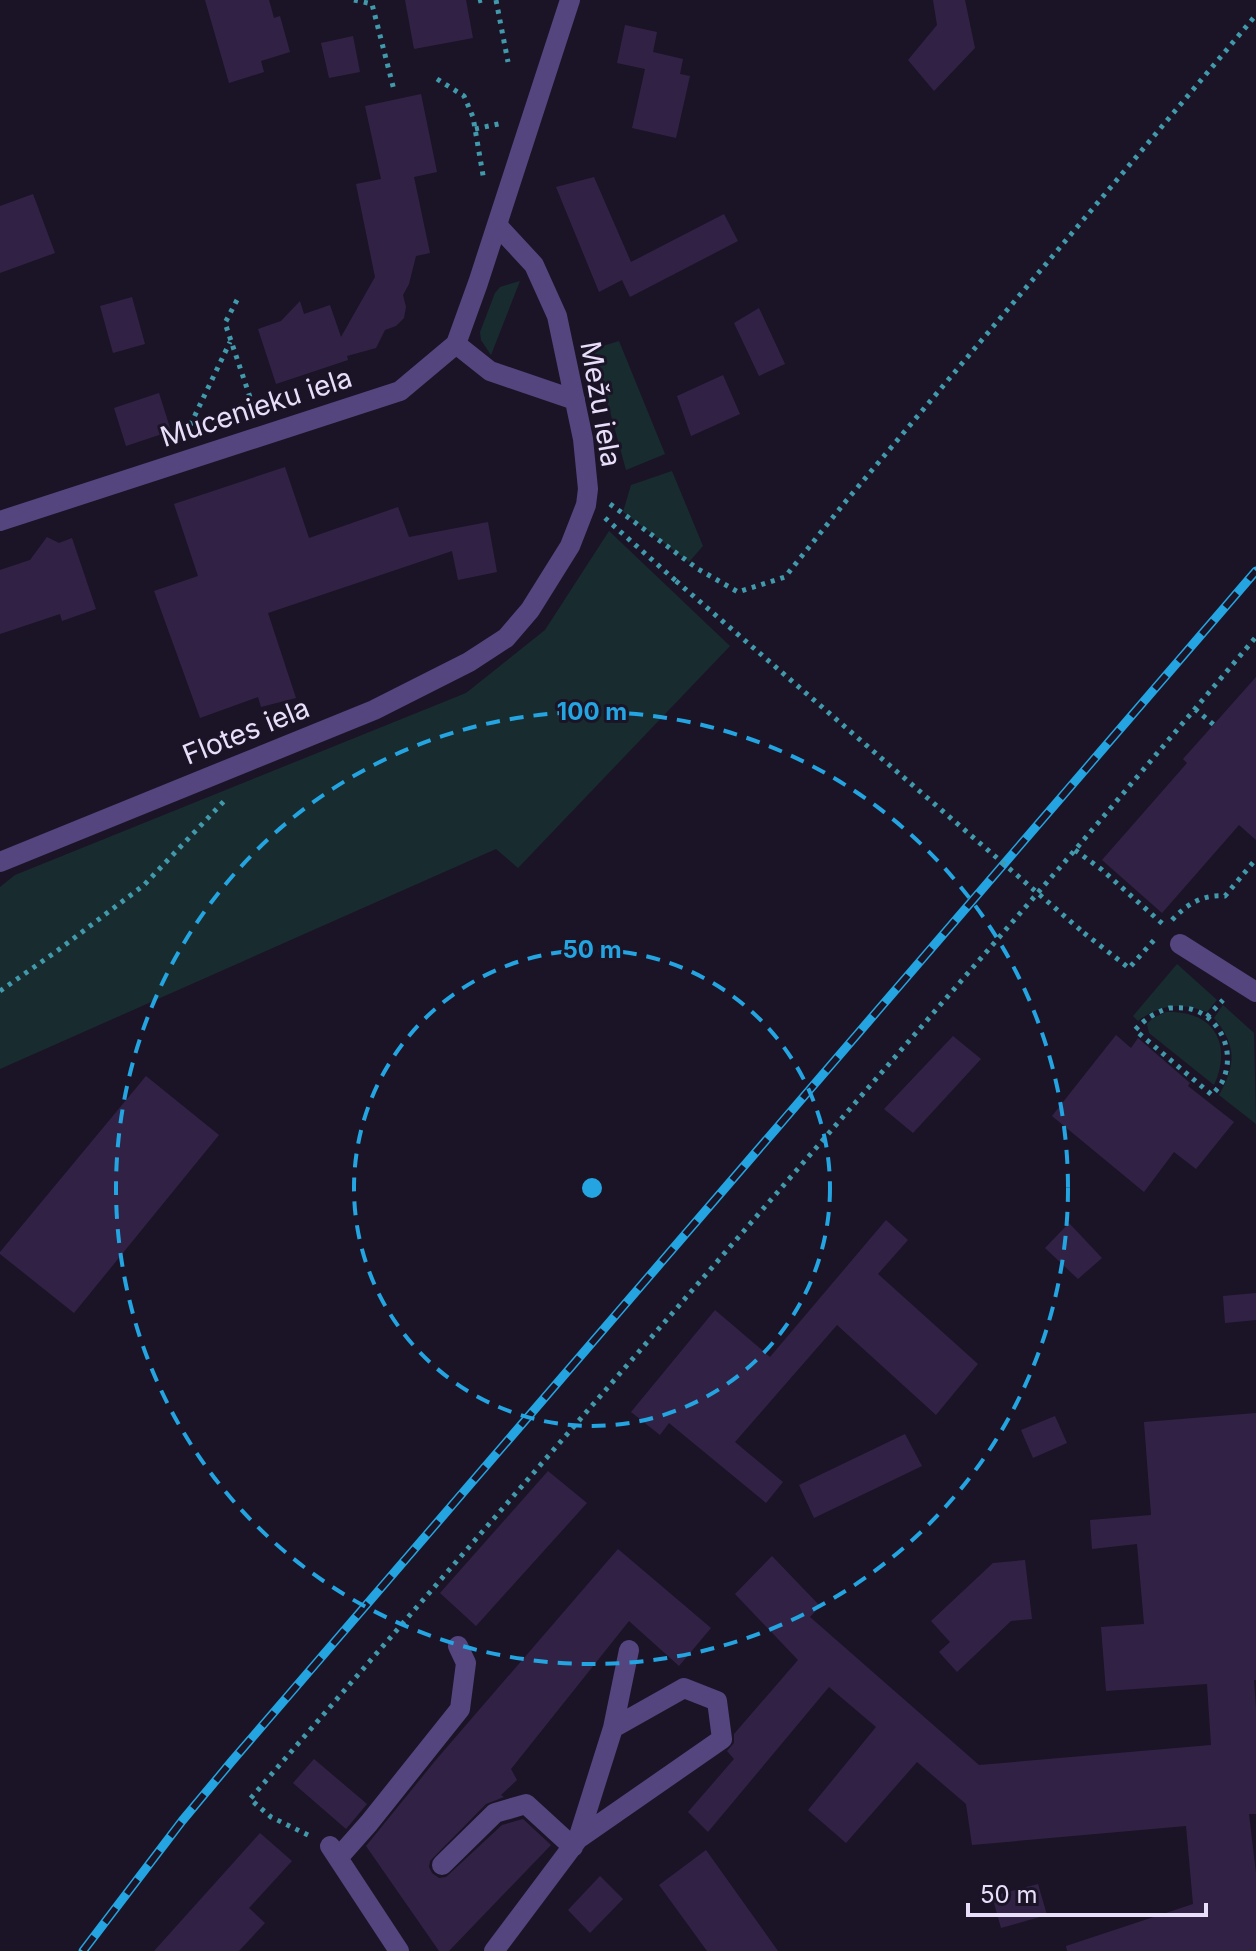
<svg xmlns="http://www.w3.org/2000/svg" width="1256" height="1951" font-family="Inter,sans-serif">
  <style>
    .green { fill: #182c30 }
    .building { fill: #312245 }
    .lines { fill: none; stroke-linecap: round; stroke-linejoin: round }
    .path { stroke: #419aab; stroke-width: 5; stroke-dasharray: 4 6; stroke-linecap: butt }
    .minor { stroke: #54457f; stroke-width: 20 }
    .rail-casing { stroke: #24a4e0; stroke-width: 9 }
    .rail { stroke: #1b1427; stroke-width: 6; stroke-dasharray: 18; stroke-linecap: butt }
    .path-bridge { stroke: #419aab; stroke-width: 5; stroke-dasharray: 4 6; stroke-linecap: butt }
    .ring { fill: none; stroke: #24a4e0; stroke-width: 4; stroke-dasharray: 14 10 }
    .labels { text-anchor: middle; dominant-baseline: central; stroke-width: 6; stroke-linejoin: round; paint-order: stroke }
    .street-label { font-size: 28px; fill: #e8defa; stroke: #1b1427 }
    .centre { fill: #24a4e0; stroke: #1b1427; stroke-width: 4 }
    .ring-label { font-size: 24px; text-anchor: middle; font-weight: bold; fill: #24a4e0; stroke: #1b1427; stroke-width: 6; stroke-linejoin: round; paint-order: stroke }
  </style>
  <rect width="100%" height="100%" fill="#1b1427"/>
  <path class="green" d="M 520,281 L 491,355 L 481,340 L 480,332 L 495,293 L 500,287 Z
    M 619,341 L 665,454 L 626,470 L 593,349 Z
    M 672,471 L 703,546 L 689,562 L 623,512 L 631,485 Z
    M 609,531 L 730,646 L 518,868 L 496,849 L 0,1069 L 0,887 L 15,875 L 466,693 L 545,630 Z
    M 1177,964 L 1217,1000 L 1207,1012 C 1182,1002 1160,1004 1138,1021 L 1133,1016 Z
    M 1223,1005 L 1254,1033 L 1256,1124 L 1219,1095 C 1236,1065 1237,1045 1214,1018 Z
    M 1166,1012 C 1213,1010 1233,1043 1214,1085 L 1149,1033 L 1147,1024 L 1153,1018 Z"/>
  <path class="building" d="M 205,0 L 269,0 L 274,18 L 280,16 L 290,52 L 261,61 L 264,72 L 229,83 Z
    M 405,0 L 466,0 L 473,38 L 414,49 Z
    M 933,0 L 965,0 L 975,48 L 934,91 L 908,60 L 937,25 Z
    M 625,25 L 657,32 L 653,52 L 683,59 L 680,74 L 690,76 L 676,138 L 632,128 L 645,69 L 617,63 Z
    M 353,36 L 360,72 L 329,78 L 321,43 Z
    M 421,94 L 437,172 L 414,177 L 430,253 L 416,256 L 409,284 L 403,295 L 406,307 L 404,318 L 396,326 L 385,330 L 376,348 L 347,356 L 348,360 L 276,384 L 258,329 L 281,321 L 300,301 L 304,314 L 330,305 L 341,337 L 375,277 L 356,184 L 381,179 L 365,106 Z
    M 594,177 L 631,262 L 724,214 L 738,241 L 630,297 L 622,280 L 599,292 L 556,187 Z
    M 33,194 L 55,253 L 0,273 L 0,206 Z
    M 132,297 L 145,344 L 113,353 L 100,306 Z
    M 759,308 L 785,364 L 759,376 L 734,323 Z
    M 723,375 L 740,414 L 691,436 L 677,396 Z
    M 159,393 L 171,431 L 126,446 L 114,408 Z
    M 285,467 L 309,538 L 398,507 L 409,537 L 488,522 L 497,572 L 458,580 L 452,551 L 268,613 L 296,698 L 261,707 L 258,697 L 200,718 L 154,591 L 198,576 L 174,504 Z
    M 47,537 L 59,543 L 72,538 L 96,609 L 62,621 L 60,614 L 0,634 L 0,570 L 30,560 Z
    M 1256,677 L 1256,840 L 1239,825 L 1162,913 L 1102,860 L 1187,763 L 1183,759 Z
    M 1116,1035 L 1131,1048 L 1138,1038 L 1190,1083 L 1188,1086 L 1234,1122 L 1196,1169 L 1174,1152 L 1144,1192 L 1052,1116 Z
    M 953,1036 L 981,1059 L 913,1133 L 884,1109 Z
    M 146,1076 L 219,1135 L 74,1313 L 0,1254 L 0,1252 Z
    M 886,1220 L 908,1240 L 878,1274 L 978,1364 L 936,1415 L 837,1325 L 735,1442 L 783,1482 L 766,1503 L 669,1423 L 660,1435 L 631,1412 L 715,1310 L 770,1357 Z
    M 1069,1223 L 1102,1258 L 1078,1279 L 1045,1248 Z
    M 1256,1293 L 1256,1320 L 1225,1323 L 1223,1296 Z
    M 1256,1413 L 1256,1680 L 1254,1680 L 1256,1708 L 1256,1814 L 1249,1814 L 1256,1873 L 1256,1951 L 1067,1951 L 1066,1946 L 1193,1904 L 1186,1826 L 972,1845 L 966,1804 L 917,1762 L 846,1843 L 808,1810 L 876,1727 L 829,1687 L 708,1832 L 688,1812 L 734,1759 L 727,1751 L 734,1743 L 734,1734 L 798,1660 L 735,1594 L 772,1556 L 820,1606 L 810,1617 L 979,1765 L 1211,1745 L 1207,1684 L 1106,1691 L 1101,1627 L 1144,1624 L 1137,1544 L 1092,1549 L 1090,1520 L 1151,1515 L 1144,1422 Z
    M 1055,1416 L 1067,1443 L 1033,1458 L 1021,1430 Z
    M 905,1434 L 922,1466 L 814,1518 L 799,1485 Z
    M 548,1471 L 587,1503 L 476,1626 L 440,1593 Z
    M 618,1549 L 711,1628 L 679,1666 L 629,1621 L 511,1769 L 517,1780 L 501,1795 L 504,1797 L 486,1804 L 430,1861 L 429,1867 L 432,1873 L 439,1878 L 446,1877 L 502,1825 L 523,1819 L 551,1845 L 449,1951 L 439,1951 L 366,1846 L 435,1761 Z
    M 1025,1560 L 1032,1619 L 1011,1621 L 957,1672 L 939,1652 L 950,1642 L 931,1621 L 993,1563 Z
    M 314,1759 L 367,1804 L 346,1829 L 293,1783 Z
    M 260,1833 L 292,1861 L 249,1908 L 265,1923 L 239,1951 L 154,1951 Z
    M 706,1850 L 778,1951 L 707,1951 L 659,1885 Z
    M 600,1876 L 623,1899 L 590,1933 L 568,1910 Z
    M 1038,1884 L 1047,1915 L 1001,1928 L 992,1896 Z"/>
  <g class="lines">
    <path class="path" d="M 354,0 L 372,4 L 394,90
      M 496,0 L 508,62
      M 478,1 L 482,0
      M 437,79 L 464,96 L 473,117 L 484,181
      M 475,129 L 503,123
      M 237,300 L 225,323 L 255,412
      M 186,434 L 230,342
      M 610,504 L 698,569 L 738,592 L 785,577 L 846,501 L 1256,15
      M 605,518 L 676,581
      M 1195,709 L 1214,725
      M 1075,850 L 1101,869 L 1165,926
      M 1172,920 C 1187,904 1203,894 1225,896 L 1256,859
      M 1084,933 L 1129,968 L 1155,939
      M 0,991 L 57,951 L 144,885 L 227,798
      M 1169,1008 C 1177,1008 1186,1007 1194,1010 C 1222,1020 1235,1053 1223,1080 C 1221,1085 1216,1090 1212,1095 L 1135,1030 C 1145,1019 1154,1013 1169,1008 Z
      M 1207,1017 L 1223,1000
      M 308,1835 L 271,1817 L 250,1799 L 1075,850 L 1256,637"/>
    <path class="minor" d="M 456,344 L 490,371 L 575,400
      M 0,521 L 400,391 L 456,344 L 478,283 L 570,0
      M 0,862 L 374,710 L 469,662 L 506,638 L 530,610 L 570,546 L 586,505 L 588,489 L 583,439 L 557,316 L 534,265 L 497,225
      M 1180,944 L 1256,992
      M 613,1728 L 629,1650
      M 330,1846 L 399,1951
      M 338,1858 L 369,1823 L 460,1709 L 466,1663 L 458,1646
      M 442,1865 L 495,1813 L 526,1804 L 573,1847
      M 494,1951 L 578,1839 L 613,1728 L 684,1688 L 717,1701 L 722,1739 L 578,1839"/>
    <defs>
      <path id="rail" d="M 83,1951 L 182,1821 L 232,1761 L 1256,571"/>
    </defs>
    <use href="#rail" class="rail-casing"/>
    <use href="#rail" class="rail"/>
    <path class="path-bridge" d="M 676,581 L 1084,933"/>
  </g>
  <g class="ring">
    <circle cx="592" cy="1188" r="238"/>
    <circle cx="592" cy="1188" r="476"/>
  </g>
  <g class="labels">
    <g class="street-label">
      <text transform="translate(601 404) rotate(80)">Mežu iela</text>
      <text transform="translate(256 407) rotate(-18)">Mucenieku iela</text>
      <text transform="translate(246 731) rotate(-22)">Flotes iela</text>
    </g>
  </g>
  <circle cx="592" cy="1188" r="12" class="centre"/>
  <g class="ring-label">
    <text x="592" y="720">100 m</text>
    <text x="592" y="958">50 m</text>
  </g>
  <path d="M968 1903v12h238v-12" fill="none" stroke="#e8defa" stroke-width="4"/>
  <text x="980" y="1903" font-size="24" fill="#e8defa" stroke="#1b1427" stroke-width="6" paint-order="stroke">50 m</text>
</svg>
